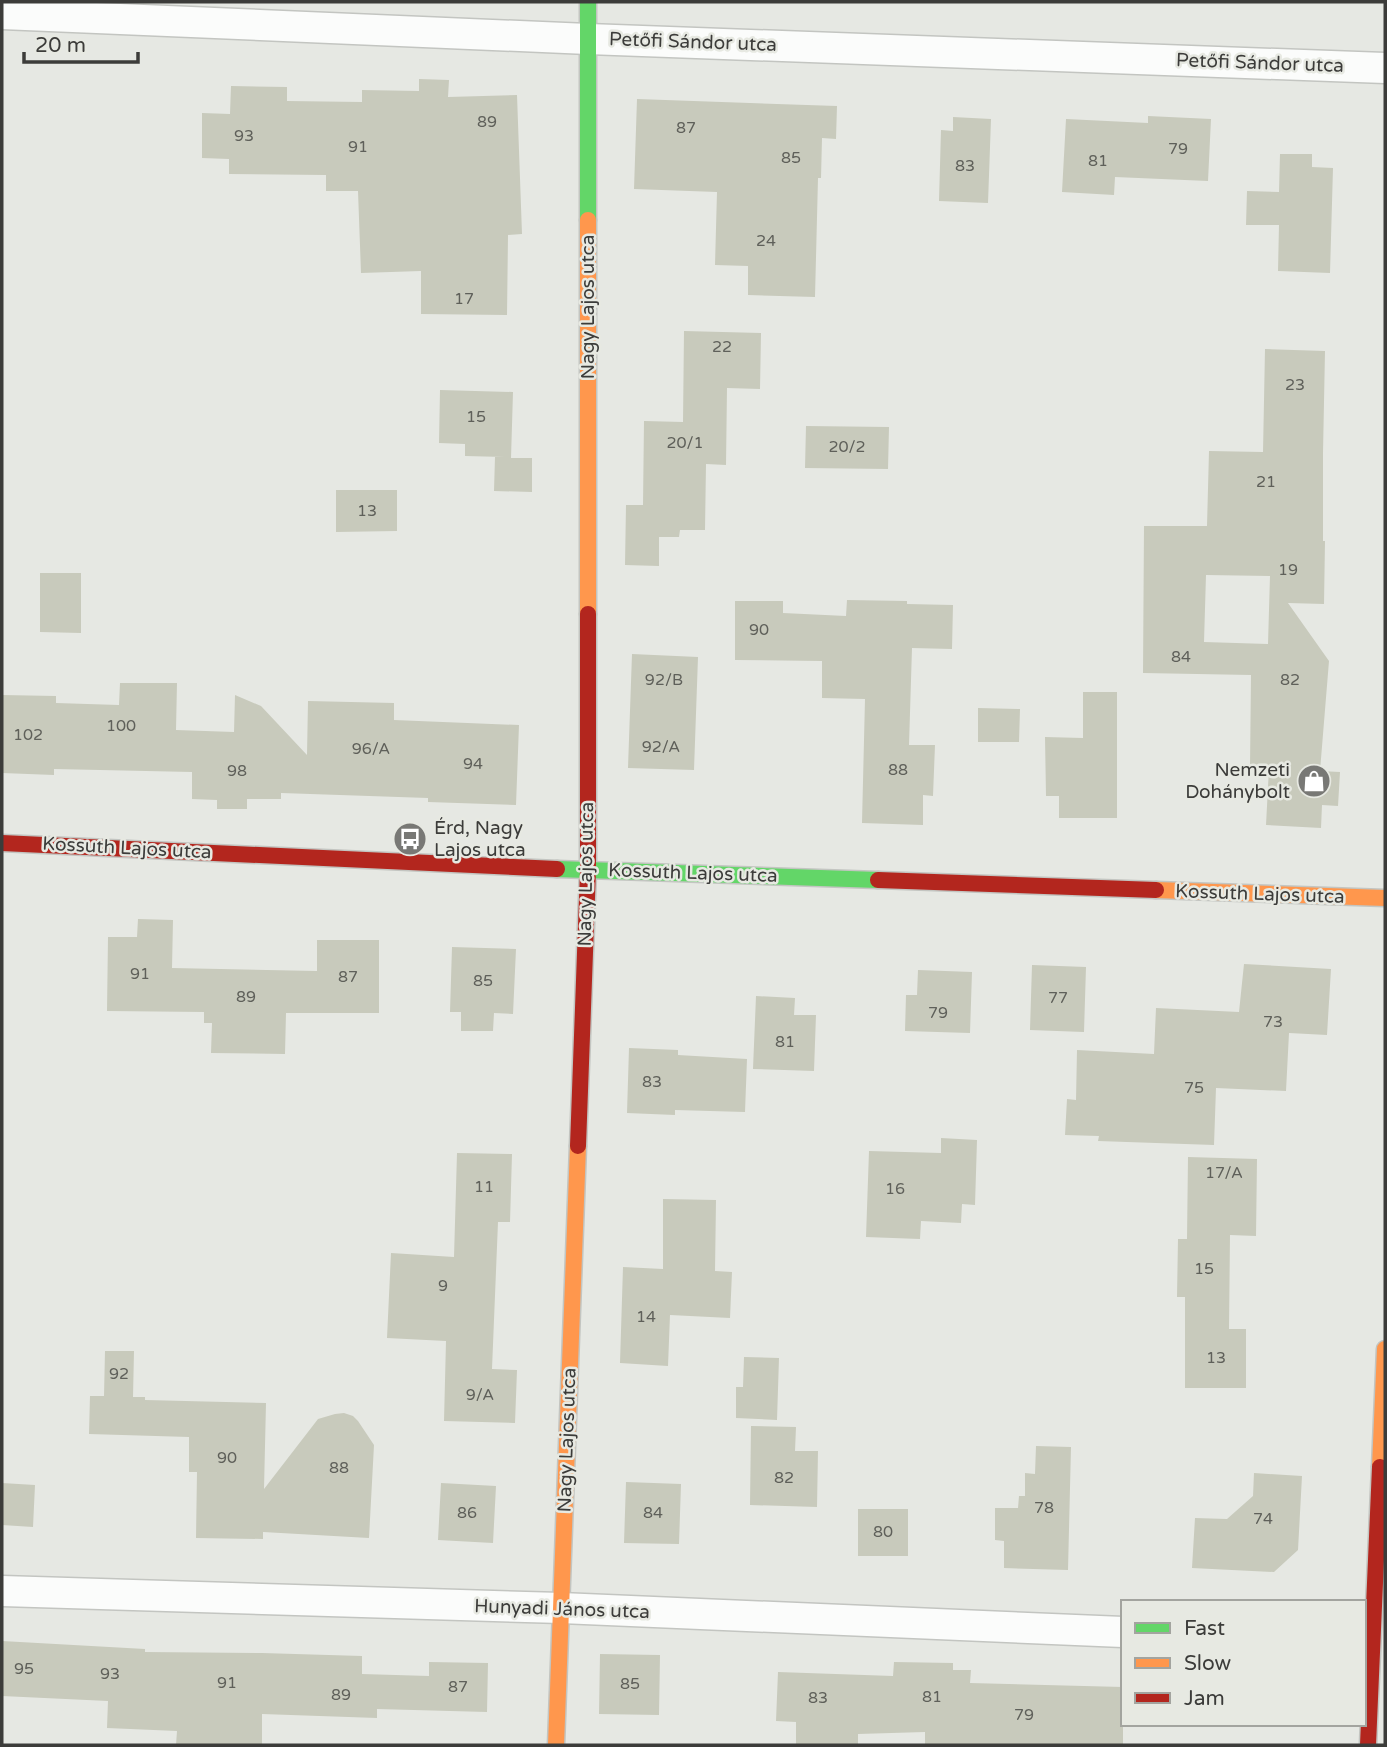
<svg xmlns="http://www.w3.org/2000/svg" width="1387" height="1747" font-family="'Varela Round',sans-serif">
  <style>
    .building { fill: #c8cabc; fill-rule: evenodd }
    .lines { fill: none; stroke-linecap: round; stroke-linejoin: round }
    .street-casing { stroke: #c3c5c1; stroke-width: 33 }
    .fast-casing { stroke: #c3c5c1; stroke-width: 19 }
    .slow-casing { stroke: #c3c5c1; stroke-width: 19 }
    .jam-casing { stroke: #c3c5c1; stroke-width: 19 }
    .street { stroke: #fbfcfb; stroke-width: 30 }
    .fast { stroke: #63d668; stroke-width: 16 }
    .slow { stroke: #ff974d; stroke-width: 16 }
    .jam { stroke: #b3261e; stroke-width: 16 }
    .labels { text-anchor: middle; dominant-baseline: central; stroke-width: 5; stroke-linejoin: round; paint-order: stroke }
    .number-label { font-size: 16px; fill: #5f605a }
    .street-label { font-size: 19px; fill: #3c3c3a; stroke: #e7e9e2 }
    .poi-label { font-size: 19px; fill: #3c3c3a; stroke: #e7e9e2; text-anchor: end }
  </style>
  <rect width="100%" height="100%" fill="#e6e8e3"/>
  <path class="building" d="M 419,79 L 449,80 L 448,97 L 517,95 L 522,234 L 508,235 L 507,315 L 421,314 L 421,271 L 361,273 L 358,191 L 326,191 L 326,175 L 229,174 L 229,159 L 202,158 L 202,113 L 230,114 L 231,86 L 287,87 L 287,101 L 362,102 L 362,90 L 419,91 Z
    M 637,99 L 837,106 L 836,139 L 822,138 L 821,178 L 818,178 L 815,297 L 748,295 L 748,266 L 715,265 L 717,192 L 634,189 Z
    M 1148,116 L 1211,119 L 1208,181 L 1115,177 L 1114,195 L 1062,192 L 1066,119 L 1148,123 Z
    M 953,117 L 991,119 L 988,203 L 939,201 L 941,130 L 953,131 Z
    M 1280,154 L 1312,154 L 1312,167 L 1333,168 L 1330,273 L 1278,271 L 1279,225 L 1246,225 L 1247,191 L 1279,192 Z
    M 684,331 L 761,333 L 760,389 L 727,388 L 726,465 L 706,464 L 705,530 L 680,530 L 679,537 L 659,537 L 659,566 L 625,565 L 626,505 L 643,505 L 644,421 L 683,422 Z
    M 1265,349 L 1325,351 L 1323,453 L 1323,541 L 1325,541 L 1324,604 L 1288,603 L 1329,661 L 1320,771 L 1340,772 L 1338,806 L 1322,805 L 1321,828 L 1266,825 L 1269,768 L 1250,767 L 1251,675 L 1143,673 L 1144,526 L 1207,526 L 1209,451 L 1263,452 ZM 1206,575 L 1270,576 L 1268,644 L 1204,642 Z
    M 440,390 L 513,392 L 511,458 L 532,458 L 532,492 L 494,491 L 495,457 L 505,457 L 465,456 L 465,444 L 439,443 Z
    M 806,426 L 889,427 L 888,469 L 805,468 Z
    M 336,490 L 397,490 L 397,531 L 336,532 Z
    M 40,573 L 81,573 L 81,633 L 40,632 Z
    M 847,600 L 907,601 L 907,604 L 953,605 L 952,649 L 912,648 L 909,745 L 935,745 L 933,796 L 923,795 L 923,825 L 862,823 L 865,699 L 822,698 L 822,661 L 735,660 L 735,601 L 783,601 L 783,613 L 846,616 Z
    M 632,654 L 698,657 L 694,770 L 628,768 Z
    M 120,683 L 177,683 L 176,730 L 234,732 L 235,695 L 261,706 L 307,755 L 308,701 L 394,703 L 394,720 L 519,725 L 516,805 L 428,802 L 428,798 L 281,793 L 281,799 L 247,799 L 247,809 L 217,809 L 217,800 L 192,799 L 192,772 L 54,769 L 54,775 L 2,773 L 2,695 L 56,696 L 56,703 L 119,705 Z
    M 1083,692 L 1117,692 L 1117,818 L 1059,818 L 1059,796 L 1046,796 L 1045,737 L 1083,738 Z
    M 978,708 L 1020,709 L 1019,742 L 978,742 Z
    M 138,919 L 173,920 L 172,968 L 317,971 L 317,940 L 379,940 L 379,1013 L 286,1013 L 285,1054 L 211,1053 L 212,1023 L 204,1023 L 204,1012 L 107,1011 L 108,937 L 137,937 Z
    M 452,947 L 516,949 L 513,1014 L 494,1013 L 493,1031 L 461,1031 L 461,1012 L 450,1012 Z
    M 1244,964 L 1331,969 L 1327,1035 L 1289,1033 L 1286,1091 L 1216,1088 L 1214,1145 L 1098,1141 L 1099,1136 L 1065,1135 L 1067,1099 L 1076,1100 L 1077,1050 L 1154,1054 L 1156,1008 L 1239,1012 Z
    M 1032,965 L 1086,967 L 1084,1032 L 1030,1030 Z
    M 918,970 L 972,972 L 970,1033 L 905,1031 L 906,995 L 917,995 Z
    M 756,996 L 795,998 L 794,1015 L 816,1015 L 814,1071 L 753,1069 Z
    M 629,1048 L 678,1050 L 678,1055 L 747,1059 L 745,1112 L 675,1110 L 675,1115 L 627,1113 Z
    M 941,1138 L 977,1140 L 975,1205 L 962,1204 L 961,1223 L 921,1221 L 920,1239 L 866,1237 L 869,1151 L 941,1153 Z
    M 457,1153 L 512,1154 L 510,1222 L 498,1222 L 492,1369 L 517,1370 L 515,1423 L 444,1421 L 446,1341 L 387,1338 L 391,1253 L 454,1257 Z
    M 1188,1157 L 1257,1159 L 1256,1236 L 1230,1235 L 1229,1329 L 1246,1329 L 1246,1388 L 1185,1388 L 1185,1297 L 1177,1297 L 1178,1239 L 1187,1239 Z
    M 663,1199 L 716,1200 L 715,1271 L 732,1272 L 730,1318 L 670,1315 L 668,1366 L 620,1363 L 623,1267 L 663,1269 Z
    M 105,1351 L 134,1351 L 133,1397 L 145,1397 L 145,1400 L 266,1403 L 264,1489 L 318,1419 L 335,1414 L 344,1413 L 353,1416 L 358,1421 L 374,1445 L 369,1538 L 263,1532 L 263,1539 L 196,1538 L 197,1472 L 189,1472 L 189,1437 L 89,1434 L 90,1396 L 104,1396 Z
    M 744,1357 L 779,1358 L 777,1420 L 736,1418 L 736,1387 L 743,1387 Z
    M 751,1426 L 796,1427 L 795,1451 L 818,1451 L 817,1507 L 750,1505 Z
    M 1036,1446 L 1071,1447 L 1068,1570 L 1004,1568 L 1004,1541 L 995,1540 L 995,1508 L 1018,1508 L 1019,1496 L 1025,1496 L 1025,1473 L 1035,1474 Z
    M 1254,1473 L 1302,1476 L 1298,1550 L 1274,1572 L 1192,1568 L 1195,1518 L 1227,1519 L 1253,1496 Z
    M 626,1482 L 681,1484 L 679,1544 L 624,1543 Z
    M 2,1483 L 35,1485 L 33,1527 L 2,1525 Z
    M 441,1483 L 496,1486 L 493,1543 L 438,1540 Z
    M 858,1509 L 908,1509 L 908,1556 L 858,1556 Z
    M 2,1641 L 145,1649 L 145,1652 L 262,1653 L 362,1656 L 362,1674 L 429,1676 L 429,1662 L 488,1663 L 487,1712 L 377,1709 L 377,1718 L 262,1714 L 262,1745 L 176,1745 L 177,1731 L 107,1728 L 108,1701 L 2,1696 Z
    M 600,1654 L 660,1655 L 659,1715 L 599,1714 Z
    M 894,1662 L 953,1663 L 953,1670 L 971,1670 L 970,1683 L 1123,1687 L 1123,1745 L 925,1745 L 925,1732 L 858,1734 L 858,1745 L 796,1745 L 796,1722 L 776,1721 L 778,1672 L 893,1676 Z"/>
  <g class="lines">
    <defs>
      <path id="street" d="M 2,14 L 588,39 L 1385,68
        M 2,1591 L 561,1608 L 1123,1632"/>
      <path id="fast" d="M 588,2 L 588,220
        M 557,869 L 878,880"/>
      <path id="slow" d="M 588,220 L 588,614
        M 1156,890 L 1385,898
        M 1380,1467 L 1385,1349
        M 556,1745 L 578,1146"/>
      <path id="jam" d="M 2,843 L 557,869
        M 878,880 L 1156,890
        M 578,1146 L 588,870 L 588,614
        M 1368,1745 L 1380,1467"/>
    </defs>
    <use href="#street" class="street-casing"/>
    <use href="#fast" class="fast-casing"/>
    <use href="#slow" class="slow-casing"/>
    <use href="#jam" class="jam-casing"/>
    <use href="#street" class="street"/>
    <use href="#fast" class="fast"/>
    <use href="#slow" class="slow"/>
    <use href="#jam" class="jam"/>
  </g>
  <defs>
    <symbol id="shop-disc" viewBox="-11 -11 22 22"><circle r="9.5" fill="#787875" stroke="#e7e9e2"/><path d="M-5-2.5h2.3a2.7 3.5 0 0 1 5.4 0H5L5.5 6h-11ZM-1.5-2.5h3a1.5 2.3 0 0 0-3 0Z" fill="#fff"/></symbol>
    <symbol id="bus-disc" viewBox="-11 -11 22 22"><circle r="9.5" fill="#787875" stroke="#e7e9e2"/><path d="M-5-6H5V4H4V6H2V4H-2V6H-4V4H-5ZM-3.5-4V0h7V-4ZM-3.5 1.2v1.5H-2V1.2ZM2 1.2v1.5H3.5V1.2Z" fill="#fff"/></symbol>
  </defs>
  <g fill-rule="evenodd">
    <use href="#shop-disc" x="1295" y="762" width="38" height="38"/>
    <use href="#bus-disc" x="391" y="820" width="38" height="38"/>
  </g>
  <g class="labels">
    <g class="number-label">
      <text x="487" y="122">89</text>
      <text x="686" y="128">87</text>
      <text x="244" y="136">93</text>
      <text x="358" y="147">91</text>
      <text x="1178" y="149">79</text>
      <text x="791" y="158">85</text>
      <text x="1098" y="161">81</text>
      <text x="965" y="166">83</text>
      <text x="766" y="241">24</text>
      <text x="464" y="299">17</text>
      <text x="722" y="347">22</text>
      <text x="1295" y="385">23</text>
      <text x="476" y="417">15</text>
      <text x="685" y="443">20/1</text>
      <text x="847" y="447">20/2</text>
      <text x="1266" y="482">21</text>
      <text x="367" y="511">13</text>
      <text x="1288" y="570">19</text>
      <text x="759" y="630">90</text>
      <text x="1181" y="657">84</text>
      <text x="664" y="680">92/B</text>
      <text x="1290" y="680">82</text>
      <text x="121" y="726">100</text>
      <text x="28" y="735">102</text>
      <text x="661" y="747">92/A</text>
      <text x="371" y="749">96/A</text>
      <text x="473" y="764">94</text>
      <text x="898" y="770">88</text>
      <text x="237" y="771">98</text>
      <text x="140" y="974">91</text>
      <text x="348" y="977">87</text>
      <text x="483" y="981">85</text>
      <text x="246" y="997">89</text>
      <text x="1058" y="998">77</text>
      <text x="938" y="1013">79</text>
      <text x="1273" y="1022">73</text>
      <text x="785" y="1042">81</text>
      <text x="652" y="1082">83</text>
      <text x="1194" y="1088">75</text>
      <text x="1224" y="1173">17/A</text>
      <text x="484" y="1187">11</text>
      <text x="895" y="1189">16</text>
      <text x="1204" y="1269">15</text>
      <text x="443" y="1286">9</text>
      <text x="646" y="1317">14</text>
      <text x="1216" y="1358">13</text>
      <text x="119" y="1374">92</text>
      <text x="480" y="1395">9/A</text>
      <text x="227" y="1458">90</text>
      <text x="339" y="1468">88</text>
      <text x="784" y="1478">82</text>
      <text x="1044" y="1508">78</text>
      <text x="467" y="1513">86</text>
      <text x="653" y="1513">84</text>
      <text x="1263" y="1519">74</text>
      <text x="883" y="1532">80</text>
      <text x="24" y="1669">95</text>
      <text x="110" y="1674">93</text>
      <text x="227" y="1683">91</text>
      <text x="630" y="1684">85</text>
      <text x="458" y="1687">87</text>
      <text x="341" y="1695">89</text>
      <text x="932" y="1697">81</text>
      <text x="818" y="1698">83</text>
      <text x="1024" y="1715">79</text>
    </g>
    <g class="street-label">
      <text transform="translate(693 42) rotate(2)">Petőfi Sándor utca</text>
      <text transform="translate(1260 63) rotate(2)">Petőfi Sándor utca</text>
      <text transform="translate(588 307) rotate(-90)">Nagy Lajos utca</text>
      <text transform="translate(127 848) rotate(3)">Kossuth Lajos utca</text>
      <text transform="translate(693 873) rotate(2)">Kossuth Lajos utca</text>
      <text transform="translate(586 874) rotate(-89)">Nagy Lajos utca</text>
      <text transform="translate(1260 894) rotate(2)">Kossuth Lajos utca</text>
      <text transform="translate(567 1440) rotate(-88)">Nagy Lajos utca</text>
      <text transform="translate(562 1609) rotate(2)">Hunyadi János utca</text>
    </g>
    <g class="poi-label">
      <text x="1290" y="770">Nemzeti<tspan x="1290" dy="22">Dohánybolt</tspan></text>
      <text x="434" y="828" text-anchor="start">Érd, Nagy<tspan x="434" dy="22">Lajos utca</tspan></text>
    </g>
  </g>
  <rect width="1387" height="1747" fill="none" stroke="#3c3c3a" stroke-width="7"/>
  <rect x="1121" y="1600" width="245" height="126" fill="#e7e9e2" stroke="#a3a49f" stroke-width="2"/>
  <rect x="1135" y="1623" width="35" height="10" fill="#63d668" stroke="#a3a49f" stroke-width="2"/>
  <text x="1184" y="1635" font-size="21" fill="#3c3c3a">Fast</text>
  <rect x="1135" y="1658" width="35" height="10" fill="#ff974d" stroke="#a3a49f" stroke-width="2"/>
  <text x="1184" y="1670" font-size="21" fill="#3c3c3a">Slow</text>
  <rect x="1135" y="1693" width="35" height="10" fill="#b3261e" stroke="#a3a49f" stroke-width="2"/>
  <text x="1184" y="1705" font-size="21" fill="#3c3c3a">Jam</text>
  <path d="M24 52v10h114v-10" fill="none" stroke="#3c3c3a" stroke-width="3.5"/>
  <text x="35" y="52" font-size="21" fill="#3c3c3a" stroke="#e7e9e2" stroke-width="5" paint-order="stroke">20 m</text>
</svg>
